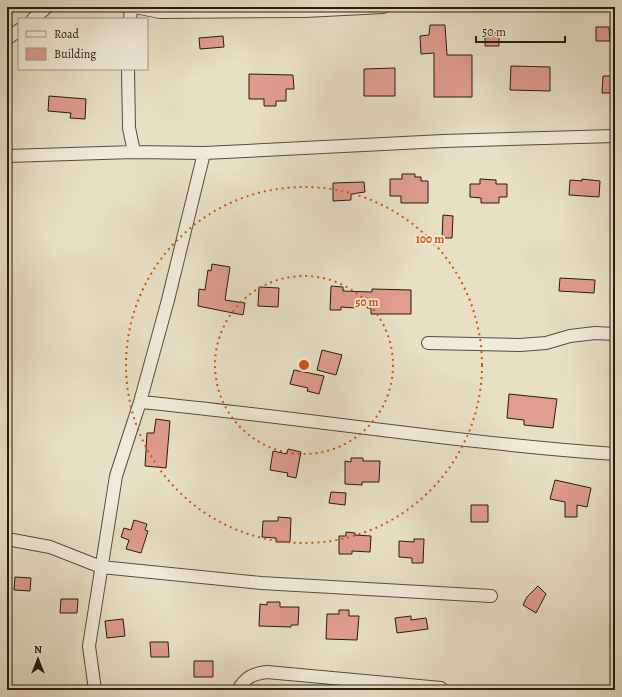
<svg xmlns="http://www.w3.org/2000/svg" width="622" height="697" font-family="Alegreya,serif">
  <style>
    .building { fill: #e09c8e; stroke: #231c12 }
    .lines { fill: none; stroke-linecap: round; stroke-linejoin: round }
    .minor-casing { stroke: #544d3f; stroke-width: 14 }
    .minor { stroke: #efebda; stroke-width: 12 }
    .ring { fill: none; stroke: #d4530d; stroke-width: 2; stroke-dasharray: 2 4 }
    .centre { fill: #d4530d; stroke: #efebda; stroke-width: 2 }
    .ring-label { font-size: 12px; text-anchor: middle; font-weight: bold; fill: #d4530d; stroke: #efebda; stroke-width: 3.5; stroke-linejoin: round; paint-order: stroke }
  </style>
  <rect width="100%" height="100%" fill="#e7e0c6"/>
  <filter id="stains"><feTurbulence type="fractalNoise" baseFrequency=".005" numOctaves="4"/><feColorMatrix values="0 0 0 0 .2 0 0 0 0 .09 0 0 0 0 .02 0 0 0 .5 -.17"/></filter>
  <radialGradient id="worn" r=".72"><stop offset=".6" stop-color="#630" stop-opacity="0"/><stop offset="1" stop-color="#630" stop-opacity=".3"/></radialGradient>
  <path class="building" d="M 430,25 L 445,25 L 447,55 L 472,55 L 472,97 L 434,97 L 434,53 L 421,54 L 420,36 L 429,35 Z
    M 596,27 L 609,27 L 610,41 L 596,41 Z
    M 485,33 L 499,33 L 499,46 L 485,46 Z
    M 223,36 L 224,47 L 200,49 L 199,38 Z
    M 511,66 L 550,67 L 550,91 L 510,90 Z
    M 395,68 L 395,96 L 364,96 L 364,69 Z
    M 249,74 L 293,75 L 294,89 L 286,89 L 286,101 L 276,101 L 276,106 L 264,106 L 264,99 L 249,99 Z
    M 603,76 L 615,76 L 615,93 L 602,93 Z
    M 49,96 L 86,99 L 85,119 L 70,118 L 71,113 L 48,111 Z
    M 402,174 L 415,174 L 415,177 L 421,177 L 421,181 L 428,181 L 428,203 L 401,203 L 401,196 L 390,196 L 390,179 L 402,179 Z
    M 480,179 L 496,180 L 496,184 L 507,184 L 507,197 L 499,197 L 499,203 L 481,203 L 481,198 L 470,197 L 470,184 L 480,184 Z
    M 582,179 L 600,181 L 599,197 L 569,195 L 570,180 L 582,181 Z
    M 364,182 L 365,192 L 351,194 L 351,200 L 333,201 L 333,183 Z
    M 443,215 L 453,216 L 452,238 L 442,238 Z
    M 212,264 L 230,267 L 225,300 L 245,303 L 243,315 L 198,306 L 199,289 L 205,290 L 208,270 L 211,271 Z
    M 560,278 L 595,280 L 594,293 L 559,291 Z
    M 331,286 L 343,287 L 343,291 L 372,292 L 372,289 L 411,290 L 411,314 L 371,314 L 371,308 L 367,308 L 368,303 L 357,301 L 355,308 L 341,307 L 341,310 L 330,310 Z
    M 259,287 L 279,288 L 278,307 L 258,306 Z
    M 322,350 L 342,355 L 336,375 L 317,370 Z
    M 294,370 L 324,376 L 319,394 L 307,391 L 308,388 L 290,384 Z
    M 509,394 L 557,399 L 553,428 L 524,425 L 524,420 L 507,418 Z
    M 156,419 L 170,421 L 166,468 L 145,466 L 147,433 L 154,433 Z
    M 288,449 L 301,452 L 296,478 L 287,476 L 288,473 L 270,470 L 273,451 L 287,454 Z
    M 351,458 L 363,458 L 363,461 L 380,461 L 379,482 L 362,482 L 362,485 L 345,484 L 345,461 L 351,462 Z
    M 555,480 L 591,488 L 587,507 L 577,505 L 577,517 L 565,517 L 565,502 L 550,499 Z
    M 331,492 L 346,493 L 345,505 L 329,503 Z
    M 471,505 L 488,505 L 488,522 L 471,522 Z
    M 278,517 L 291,518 L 290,542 L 276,542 L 276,538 L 262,537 L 263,521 L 278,521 Z
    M 134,520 L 147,524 L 145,530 L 148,531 L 141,553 L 126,549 L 129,540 L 121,537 L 124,528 L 131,530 Z
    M 346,532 L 355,533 L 355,535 L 371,536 L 370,552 L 352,551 L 352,554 L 339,554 L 339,536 L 346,536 Z
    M 414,539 L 424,539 L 423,563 L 412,563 L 412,558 L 399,557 L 399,541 L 414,542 Z
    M 15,577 L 31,578 L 30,591 L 14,590 Z
    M 538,586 L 546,594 L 536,613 L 523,605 L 527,597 Z
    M 61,599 L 78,599 L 77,613 L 60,613 Z
    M 267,602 L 280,602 L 280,607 L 299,607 L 298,625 L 291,625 L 291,627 L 259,626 L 260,604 L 267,605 Z
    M 339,610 L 349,610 L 349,616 L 359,616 L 357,640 L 326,639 L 327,614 L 339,614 Z
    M 411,616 L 411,620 L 426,618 L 428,629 L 397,633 L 395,618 Z
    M 123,619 L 125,636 L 107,638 L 105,621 Z
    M 150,642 L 168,642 L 169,657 L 151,657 Z
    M 194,661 L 213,661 L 213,677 L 194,677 Z"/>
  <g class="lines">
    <defs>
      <path id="minor" d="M 135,7 L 160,12 L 305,11 L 383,7
        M 33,19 L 47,7
        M 130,19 L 131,7
        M 7,39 L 19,30
        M 128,69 L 129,128 L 134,152
        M 7,156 L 134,152 L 204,153 L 443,141 L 615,136
        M 428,343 L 520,345 L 546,343 L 570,336 L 595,333 L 615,334
        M 140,402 C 299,417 456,443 615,454
        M 7,539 L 50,547 L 101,567 L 261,583 L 491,596
        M 95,690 L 89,646 L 116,476 L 140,402 L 168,300 L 204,153
        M 238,690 C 246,677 252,674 267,672 L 441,688"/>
    </defs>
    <use href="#minor" class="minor-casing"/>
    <use href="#minor" class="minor"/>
  </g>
  <g class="ring">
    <circle cx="304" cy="365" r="89"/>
    <circle cx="304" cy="365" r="178"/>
  </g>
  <circle cx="304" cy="365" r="6" class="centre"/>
  <g class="ring-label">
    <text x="430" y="243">100 m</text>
    <text x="367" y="306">50 m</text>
  </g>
  <rect width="622" height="697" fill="none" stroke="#e7e0c6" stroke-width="24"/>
  <rect x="8" y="8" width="606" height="681" fill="none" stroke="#231c12" stroke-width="2"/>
  <rect x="12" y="12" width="598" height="673" fill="none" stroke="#231c12"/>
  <rect x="18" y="18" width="130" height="52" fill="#efebda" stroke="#9d988a"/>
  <rect x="26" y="31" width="20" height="6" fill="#efebda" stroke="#9d988a"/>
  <text x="54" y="38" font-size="12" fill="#231c12">Road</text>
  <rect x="26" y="48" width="20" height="12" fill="#e09c8e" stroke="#9d988a"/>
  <text x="54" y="58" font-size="12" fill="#231c12">Building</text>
  <g transform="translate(38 659)" stroke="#efebda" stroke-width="3" paint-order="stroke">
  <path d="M0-3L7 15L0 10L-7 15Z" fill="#231c12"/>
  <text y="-6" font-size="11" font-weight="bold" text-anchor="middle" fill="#231c12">N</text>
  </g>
  <path d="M476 36v6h89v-6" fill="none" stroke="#231c12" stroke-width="2"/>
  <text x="482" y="36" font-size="12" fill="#231c12" stroke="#efebda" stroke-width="3" paint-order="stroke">50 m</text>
  <rect width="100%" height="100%" filter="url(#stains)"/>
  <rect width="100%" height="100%" fill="url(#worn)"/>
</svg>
